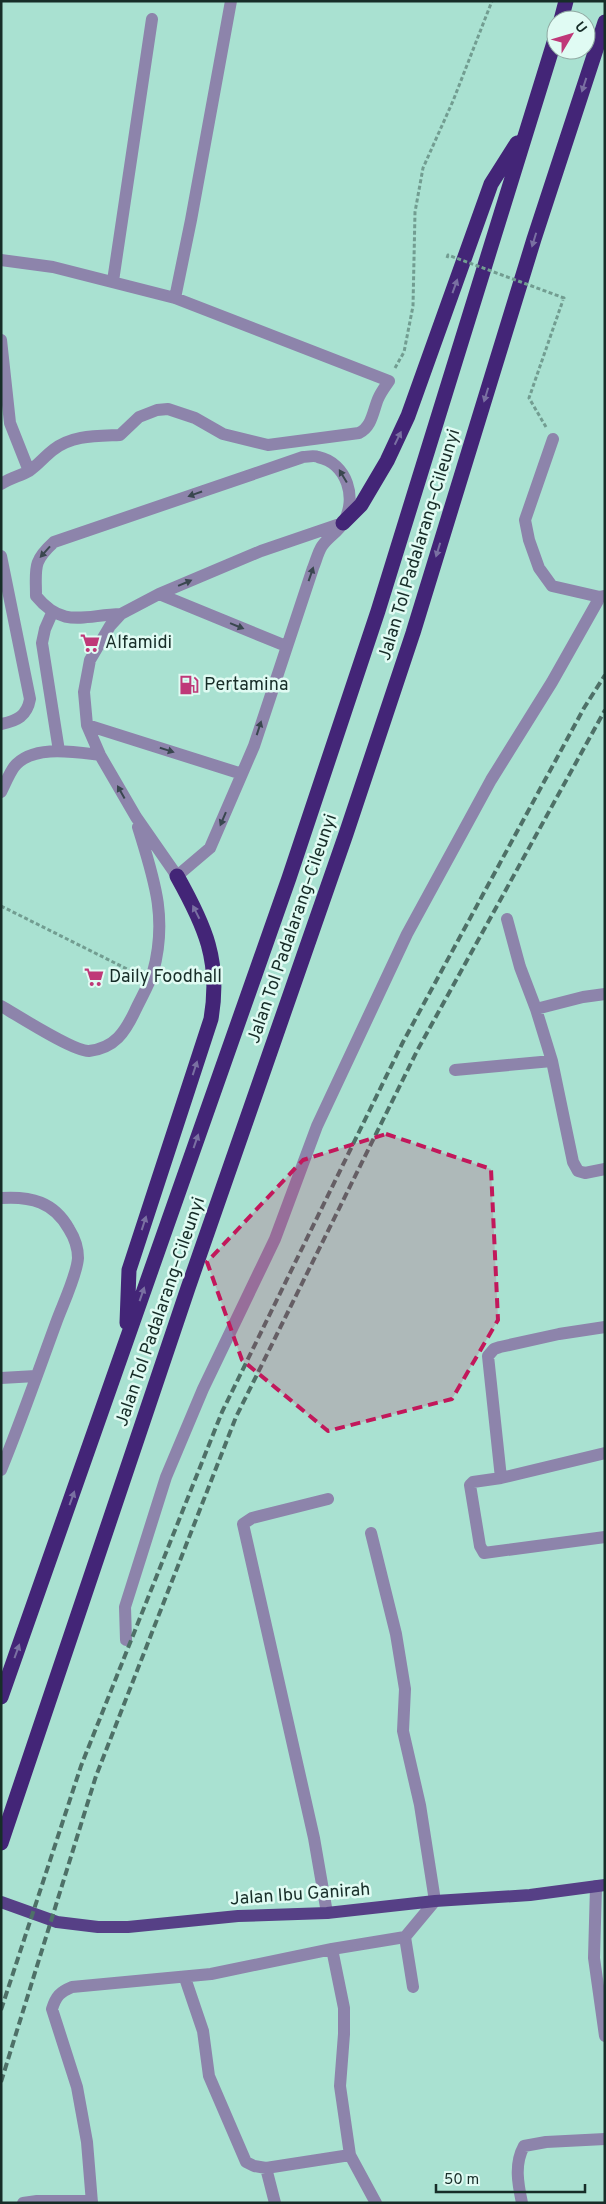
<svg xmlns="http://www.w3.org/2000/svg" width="606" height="2204" font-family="Overpass,sans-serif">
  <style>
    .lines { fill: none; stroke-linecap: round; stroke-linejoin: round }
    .path { stroke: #729d91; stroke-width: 3; stroke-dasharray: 4 2.5; stroke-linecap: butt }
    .minor { stroke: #8d84ab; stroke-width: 12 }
    .major { stroke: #564086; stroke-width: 12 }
    .highway { stroke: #432577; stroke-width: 15 }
    .rail { stroke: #4e7067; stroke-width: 4; stroke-dasharray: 8 4; stroke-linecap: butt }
    .path-bridge { stroke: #729d91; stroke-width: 3; stroke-dasharray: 4 2.5; stroke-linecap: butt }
    .oneway { fill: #7a70a2 }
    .oneway2 { fill: #3a474f }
    .marked { fill: #c2185b; fill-opacity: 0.2; stroke: #c2185b; stroke-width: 4; stroke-dasharray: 10 6; stroke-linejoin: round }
    .labels { text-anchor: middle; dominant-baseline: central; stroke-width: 5; stroke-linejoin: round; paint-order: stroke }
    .street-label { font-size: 18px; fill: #172d28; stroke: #e0fbf3 }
    .poi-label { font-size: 18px; fill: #172d28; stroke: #e0fbf3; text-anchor: start }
  </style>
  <rect width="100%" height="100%" fill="#a9e1d1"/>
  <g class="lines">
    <path class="path" d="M 395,368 L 404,352 L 413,306 L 415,212 L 423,168 L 453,101 L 492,1
      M 546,427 L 529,398 L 563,300
      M 1,906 L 137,974"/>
    <path class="minor" d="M 1,260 L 53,267 L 175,298 L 389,381 C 385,387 381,392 378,399 C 373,411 372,427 359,433 L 268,445 L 223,434 L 195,418 L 168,409 L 157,410 L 139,417 L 120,435 C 96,436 72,435 53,450 C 45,456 38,465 29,471 C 20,476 10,478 1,484
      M 113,281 L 152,19
      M 175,298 L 191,220 L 231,1
      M 1,340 L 10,423 L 29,471
      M 553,439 L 525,520 L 529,540 L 539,568 L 552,586 L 600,597 L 605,596
      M 1,556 L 30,699 C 27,716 17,721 1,724
      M 159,594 L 286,646
      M 52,613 L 45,629 L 42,643 L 59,751
      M 121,614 C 84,615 63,629 36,596 C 36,568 32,562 54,542 L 303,457 C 307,457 314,455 318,457 C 347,463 358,499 343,523 C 338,532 328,537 322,546 C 318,552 316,561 313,568 L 254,746 L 210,848 L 177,876 L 136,817 L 100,755 L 87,725 L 84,692 L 90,660 L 110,626 L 121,614 L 159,594 L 261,551 L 343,523
      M 87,725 L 242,774
      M 1,792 C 5,784 9,774 14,767 C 32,744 75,752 100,755
      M 507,919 L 520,967 L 536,1009 L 552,1061 L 573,1162 L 578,1171 L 585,1173 L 605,1169
      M 1,1006 C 17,1015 74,1052 89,1051 C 115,1048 125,1032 135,1011 C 141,998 149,985 153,972 C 168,918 154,879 138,827
      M 536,1009 L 583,997 L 605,994
      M 455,1070 L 552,1061
      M 1,1198 C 31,1196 54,1202 69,1229 C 74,1237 78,1247 78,1258 C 77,1275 62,1306 56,1323 C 38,1372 21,1421 1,1470
      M 1,1378 L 36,1376
      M 605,1453 L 501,1478 L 473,1482 L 470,1485 L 480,1546 L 484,1553 L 605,1537
      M 501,1478 L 488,1356 L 494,1349 L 500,1347 L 559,1334 L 605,1327
      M 371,1533 L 396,1634 L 405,1689 L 403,1731 L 420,1805 L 435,1901 L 405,1937 L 413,1987
      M 126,1640 L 125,1607 L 166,1477 L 203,1389 L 275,1239 L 317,1126 L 407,934 L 491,780 L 552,682 L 600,597
      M 596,1886 L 594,1958 L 605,2036
      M 327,1913 L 314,1838 L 243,1524 L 252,1518 L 328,1499
      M 185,1978 L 203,2031 L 209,2076 L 246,2162 L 254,2166 L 266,2168 L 350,2155 L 340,2086 L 344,2034 L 344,2008 L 332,1949
      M 350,2155 L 376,2203
      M 266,2168 L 275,2203
      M 23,2203 L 37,2201 L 92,2201
      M 92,2203 L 87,2142 L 77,2087 L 52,2009 C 56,1996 60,1992 72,1987 L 211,1974 L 332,1949 L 405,1937
      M 522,2203 C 518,2184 514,2164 524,2146 L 546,2142 L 605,2139"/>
    <path class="major" d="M 1,1902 L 57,1922 L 98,1927 L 128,1927 L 238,1916 L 327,1913 L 435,1901 L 530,1895 L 605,1885"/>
    <path class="highway" d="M 561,20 L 566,1
      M 343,523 L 361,505 L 387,461 L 408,416 L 491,184 L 517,143
      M 127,1323 L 129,1270 L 211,1019 C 221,961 205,926 177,876
      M 1,1697 L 289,878 L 378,611 L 556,36
      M 1,1843 L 188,1288 L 346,834 L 413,633 L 534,239 L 605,22"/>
    <path class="rail" d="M 1,2010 L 81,1766 L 222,1412 L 403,1042 L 584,708 L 605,675
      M 1,2082 L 96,1776 L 236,1417 L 417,1051 L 605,710"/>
    <path class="path-bridge" d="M 447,258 L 448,255 L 564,298 L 563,300"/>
  </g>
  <defs><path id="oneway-solid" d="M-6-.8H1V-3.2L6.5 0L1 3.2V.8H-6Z" transform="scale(1.25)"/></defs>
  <g class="oneway">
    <use href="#oneway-solid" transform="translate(584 85) rotate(108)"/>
    <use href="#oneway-solid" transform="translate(534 240) rotate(107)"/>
    <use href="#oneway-solid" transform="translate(455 286) rotate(-70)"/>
    <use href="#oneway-solid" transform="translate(486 395) rotate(107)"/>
    <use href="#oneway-solid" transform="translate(398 438) rotate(-64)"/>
    <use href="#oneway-solid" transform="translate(438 550) rotate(107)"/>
    <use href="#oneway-solid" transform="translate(196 912) rotate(-117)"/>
    <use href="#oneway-solid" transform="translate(195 1068) rotate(-72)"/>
    <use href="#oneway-solid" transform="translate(196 1141) rotate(-71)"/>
    <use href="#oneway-solid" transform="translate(144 1223) rotate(-72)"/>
    <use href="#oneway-solid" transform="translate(142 1294) rotate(-71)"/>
    <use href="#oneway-solid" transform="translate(72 1498) rotate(-70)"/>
    <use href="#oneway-solid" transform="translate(17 1651) rotate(-70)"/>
  </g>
  <g class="oneway2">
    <use href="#oneway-solid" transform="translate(343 476) rotate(-121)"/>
    <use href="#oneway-solid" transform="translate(195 494) rotate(161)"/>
    <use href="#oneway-solid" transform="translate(45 552) rotate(132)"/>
    <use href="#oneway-solid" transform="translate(311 574) rotate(-71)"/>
    <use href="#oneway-solid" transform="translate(185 583) rotate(-23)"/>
    <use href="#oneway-solid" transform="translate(237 626) rotate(22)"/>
    <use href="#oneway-solid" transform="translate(259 728) rotate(-72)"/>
    <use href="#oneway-solid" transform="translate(167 750) rotate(17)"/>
    <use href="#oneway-solid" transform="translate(121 792) rotate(-119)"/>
    <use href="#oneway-solid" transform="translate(223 819) rotate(113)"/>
  </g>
  <path class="marked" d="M 386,1134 L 491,1169 L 498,1320 L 452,1399 L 328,1431 L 242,1360 L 207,1262 L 303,1160 Z"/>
  <defs>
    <symbol id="supermarket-bare" viewBox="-9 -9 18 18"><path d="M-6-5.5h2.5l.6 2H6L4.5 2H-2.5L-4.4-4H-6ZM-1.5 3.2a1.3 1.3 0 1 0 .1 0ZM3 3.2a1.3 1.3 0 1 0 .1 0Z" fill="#bf3878" stroke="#e0fbf3" stroke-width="2.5" paint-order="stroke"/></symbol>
    <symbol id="fuel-bare" viewBox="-9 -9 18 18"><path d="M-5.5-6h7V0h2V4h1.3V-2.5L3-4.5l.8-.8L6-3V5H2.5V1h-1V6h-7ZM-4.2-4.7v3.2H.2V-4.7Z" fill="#bf3878" stroke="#e0fbf3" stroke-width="2.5" paint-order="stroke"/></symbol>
  </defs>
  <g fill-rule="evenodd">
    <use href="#supermarket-bare" x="76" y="629" width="28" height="28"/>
    <use href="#fuel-bare" x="175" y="671" width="28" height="28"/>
    <use href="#supermarket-bare" x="80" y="963" width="28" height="28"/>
  </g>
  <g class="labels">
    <g class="street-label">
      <text transform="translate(420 545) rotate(-73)">Jalan Tol Padalarang–Cileunyi</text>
      <text transform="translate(293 929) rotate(-71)">Jalan Tol Padalarang–Cileunyi</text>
      <text transform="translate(161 1312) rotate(-71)">Jalan Tol Padalarang–Cileunyi</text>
      <text transform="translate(300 1895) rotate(-4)">Jalan Ibu Ganirah</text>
    </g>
    <g class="poi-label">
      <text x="105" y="643">Alfamidi</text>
      <text x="204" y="685">Pertamina</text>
      <text x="109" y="977">Daily Foodhall</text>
    </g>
  </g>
  <rect width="606" height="2204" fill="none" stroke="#172d28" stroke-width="5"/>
  <g transform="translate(571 35) rotate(52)"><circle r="24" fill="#e0fbf3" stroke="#90a9a2"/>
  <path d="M0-4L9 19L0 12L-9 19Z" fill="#bf3878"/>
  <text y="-8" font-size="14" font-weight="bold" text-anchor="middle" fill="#172d28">U</text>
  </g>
  <path d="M436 2184v8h149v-8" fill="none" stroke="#172d28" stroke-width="2.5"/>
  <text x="444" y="2184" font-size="15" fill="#172d28" stroke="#e0fbf3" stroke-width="4" paint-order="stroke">50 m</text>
</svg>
